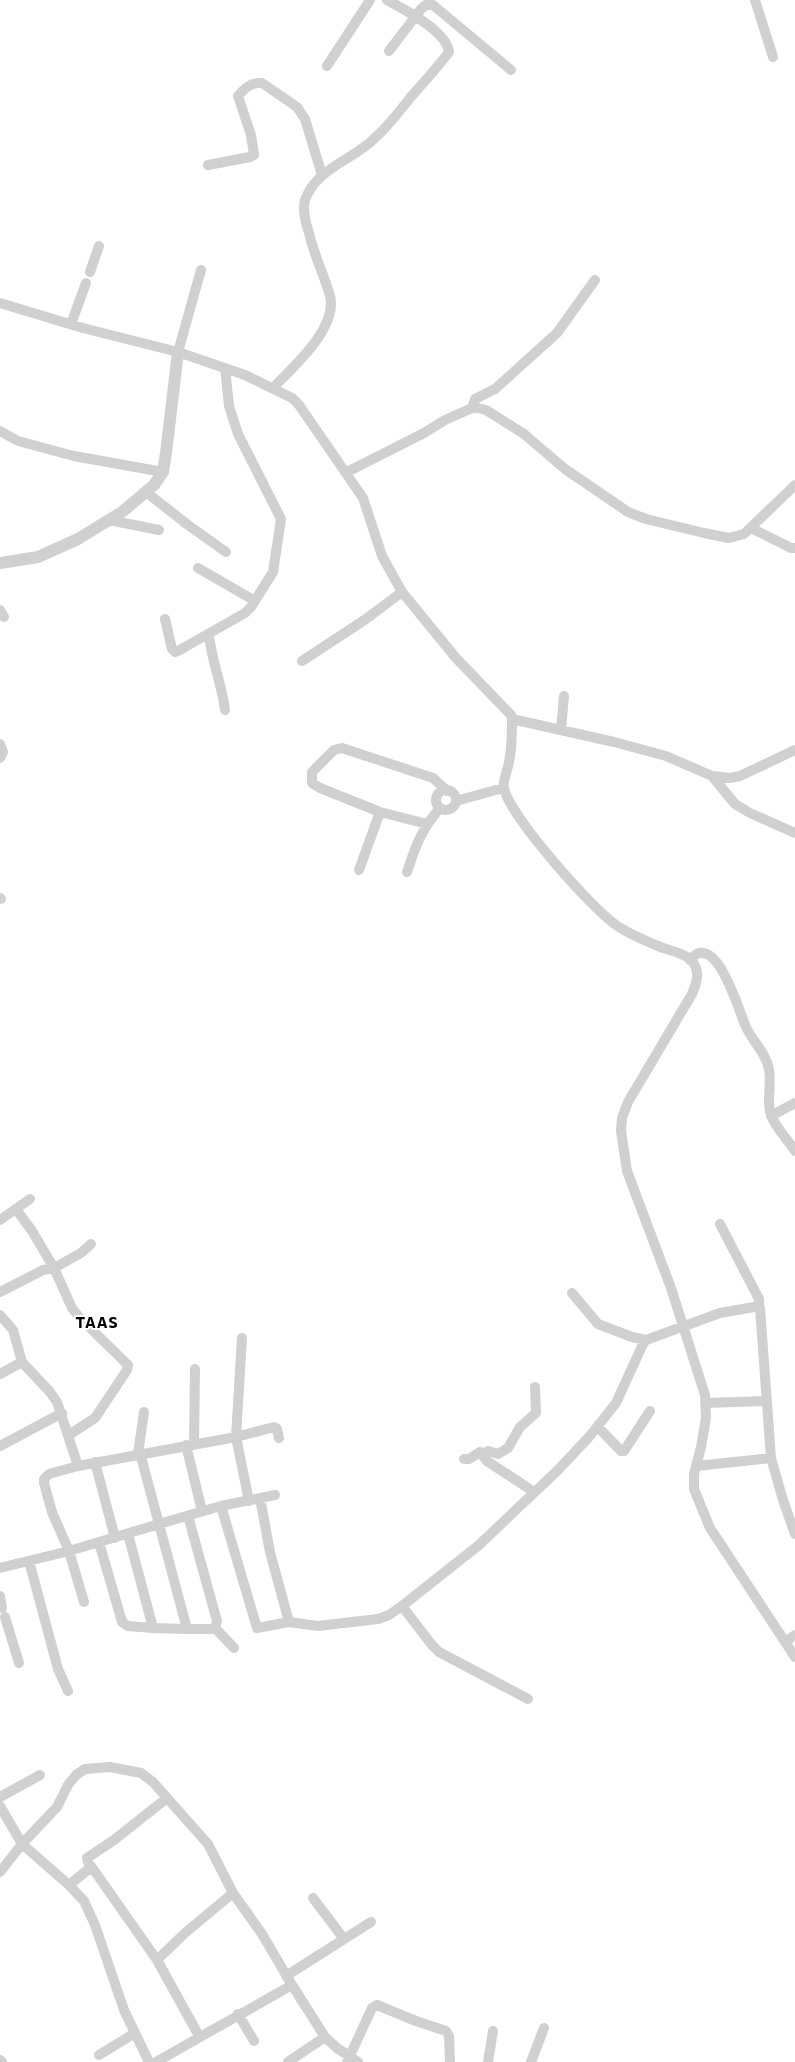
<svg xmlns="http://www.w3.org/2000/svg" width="795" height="2062" font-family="Commissioner,sans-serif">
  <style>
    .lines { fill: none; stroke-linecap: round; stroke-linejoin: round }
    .minor { stroke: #d0d0d0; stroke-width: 10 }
    .tertiary { stroke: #d0d0d0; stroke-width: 12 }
    .labels { text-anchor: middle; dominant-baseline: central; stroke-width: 4; stroke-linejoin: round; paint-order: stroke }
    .district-label { font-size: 15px; font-weight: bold; letter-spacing: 1px; fill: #000; stroke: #fff }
  </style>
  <rect width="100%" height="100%" fill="#fff"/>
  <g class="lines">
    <path class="minor" d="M 755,0 L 773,57
      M 389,51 L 421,9 L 426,5 L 433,5 L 511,70
      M 327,66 L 370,0
      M 208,165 L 250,157 L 254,155 L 251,135 L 238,96 C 245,88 251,82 262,83 L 297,107 L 305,119 L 322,175
      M 90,272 L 99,246
      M 0,303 L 83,328 L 178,352 L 245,375 L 292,398 L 299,405 L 363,498 L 382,556 L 402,592 L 456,658 L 511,715 L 512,719 C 512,734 512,748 509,762 C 508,770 502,781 504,788 C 508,814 595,913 619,927 C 633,936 648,942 663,948 C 672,951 684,953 691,960 C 701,971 697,982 692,994 L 628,1102 L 622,1118 L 621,1131 L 627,1171 L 671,1288 L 705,1395 L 706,1418 L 701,1447 L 694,1474 L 694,1489 L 710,1528 L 795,1657
      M 71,324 L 86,283
      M 178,352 L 201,270
      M 273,388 C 293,367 338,328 330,296 C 324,275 314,255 309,233 C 306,224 302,210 305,200 C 316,168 354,160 376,137 C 389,125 399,112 410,98 C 423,83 437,68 449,52 C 447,31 404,9 387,0
      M 472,408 L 475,399 L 495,389 L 557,333 L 595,280
      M 0,431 L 18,441 L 74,456 L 163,472
      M 347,472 L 424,433 L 445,420 L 472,408 L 478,408 L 486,410 L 524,434 L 565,469 L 628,512 L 646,519 L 704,533 L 729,538 L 744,534 L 795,485
      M 146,492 L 188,525 L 226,552
      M 109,520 L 159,530
      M 751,528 L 791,548 L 795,548
      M 198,568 L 255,601
      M 0,610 L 4,617
      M 165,619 L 172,649 L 175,652 L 178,651 L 245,613 L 251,607 L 273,572 L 281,519 L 238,434 L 229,406 L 225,368
      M 209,634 C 211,660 222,684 225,710
      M 302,661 L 366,619 L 402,592
      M 512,719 L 614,742 L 666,756 L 712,776 L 735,804 L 750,813 L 795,833
      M 561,730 L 564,696
      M 0,744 L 3,752 L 0,758
      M 712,776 L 730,778 L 740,776 L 795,750
      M436 800a10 10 0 1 1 20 0a10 10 0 1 1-20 0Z
      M 456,801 L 503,788
      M 427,824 L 380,812 L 320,788 L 312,783 L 312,772 L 334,750 L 342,748 L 433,778 L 447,791
      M 359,870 L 380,812
      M 407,872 C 416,845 421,830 440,808
      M 0,898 L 1,899
      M 690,960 C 716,928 739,1012 746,1027 C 753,1042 766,1053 769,1069 C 772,1084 766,1101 771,1115 C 775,1127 788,1140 795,1151
      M 771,1116 L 795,1103
      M 16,1209 L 32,1231 L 54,1268 L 81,1253 L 91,1244
      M 0,1220 L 30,1199
      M 720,1224 L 759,1299 L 759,1307
      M 0,1292 L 43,1270 L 54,1268 L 72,1308 L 79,1317 L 128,1365 L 127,1370 L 95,1418 L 69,1435
      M 572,1293 L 598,1324 L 632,1337 L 646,1340
      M 0,1315 L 13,1330 L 22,1362 L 50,1392 L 57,1402 L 78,1466 L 236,1437 L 249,1501
      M 242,1338 L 236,1437 L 274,1427 L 277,1429 L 279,1438
      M 0,1374 L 22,1362
      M 706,1403 L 766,1401
      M 598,1427 L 621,1451 L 624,1451 L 650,1411
      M 194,1444 L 195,1369
      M 186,1445 L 202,1511
      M 0,1446 L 62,1413
      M 140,1453 L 159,1524 L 221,1506 L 257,1628 L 289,1622 L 318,1626 L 378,1619 L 389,1615 L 402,1606 L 479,1545 L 558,1470 L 589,1437 L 616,1403 L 643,1344 L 646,1340 L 720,1313 L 754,1307 L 760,1308 L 771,1458
      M 138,1454 L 144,1412
      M 482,1455 L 488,1451 L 498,1454 L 508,1448 L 520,1427 L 536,1413 L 535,1387
      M 464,1459 L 469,1459 L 480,1452 L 487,1461 L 534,1492
      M 95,1462 L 115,1538
      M 78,1466 L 49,1474 L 44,1479 L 44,1483 L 52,1512 L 69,1551 L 84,1602
      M 697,1466 L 771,1458 L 783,1500 L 795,1534
      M 260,1498 L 270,1552 L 289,1622
      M 221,1506 L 275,1495
      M 99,1542 L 122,1622 L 128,1626 L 153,1628 L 128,1534
      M 29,1561 L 58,1669 L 68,1691
      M 0,1568 L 69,1551 L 159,1524 L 187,1629 L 153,1628
      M 0,1596 L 2,1608
      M 402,1606 L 432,1645 L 439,1652 L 528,1699
      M 5,1617 L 19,1663
      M 215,1628 L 234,1648
      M 187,1629 L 211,1629 L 215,1628 L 217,1621 L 188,1516
      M 785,1642 L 795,1635
      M 0,1797 L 40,1775
      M 0,1806 L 22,1844 L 69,1885 L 84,1901 L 95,1925 L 124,2010 L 149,2062
      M 91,1866 L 157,1960 L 199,2036
      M 0,1872 L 22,1844 L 57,1807 L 68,1785 L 76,1775 L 85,1769 L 110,1767 L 141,1773 L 153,1782 L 167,1798
      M 69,1885 L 90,1868 L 87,1858 L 114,1840 L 167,1798 L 208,1844 L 233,1893 L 262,1934 L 292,1985
      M 313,1898 L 344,1939
      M 157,1960 L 185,1933 L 233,1893
      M 286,1976 L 371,1922
      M 238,2014 L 254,2041
      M 99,2055 L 135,2033
      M 0,2060 L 2,2062
      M 156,2062 L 292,1985 L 325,2037 L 337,2048 L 358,2062
      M 288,2062 L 325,2037
      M 347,2062 L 372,2008 L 377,2005 L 416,2021 L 446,2031 L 449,2036 L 450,2062
      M 488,2062 L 493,2031
      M 531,2062 L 544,2028"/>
    <path class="tertiary" d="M 0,563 L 38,557 L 78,539 L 122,512 L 154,485 L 163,472 L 166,453 L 178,352"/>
  </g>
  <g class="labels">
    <g class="district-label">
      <text x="97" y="1322">TAAS</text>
    </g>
  </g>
</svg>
